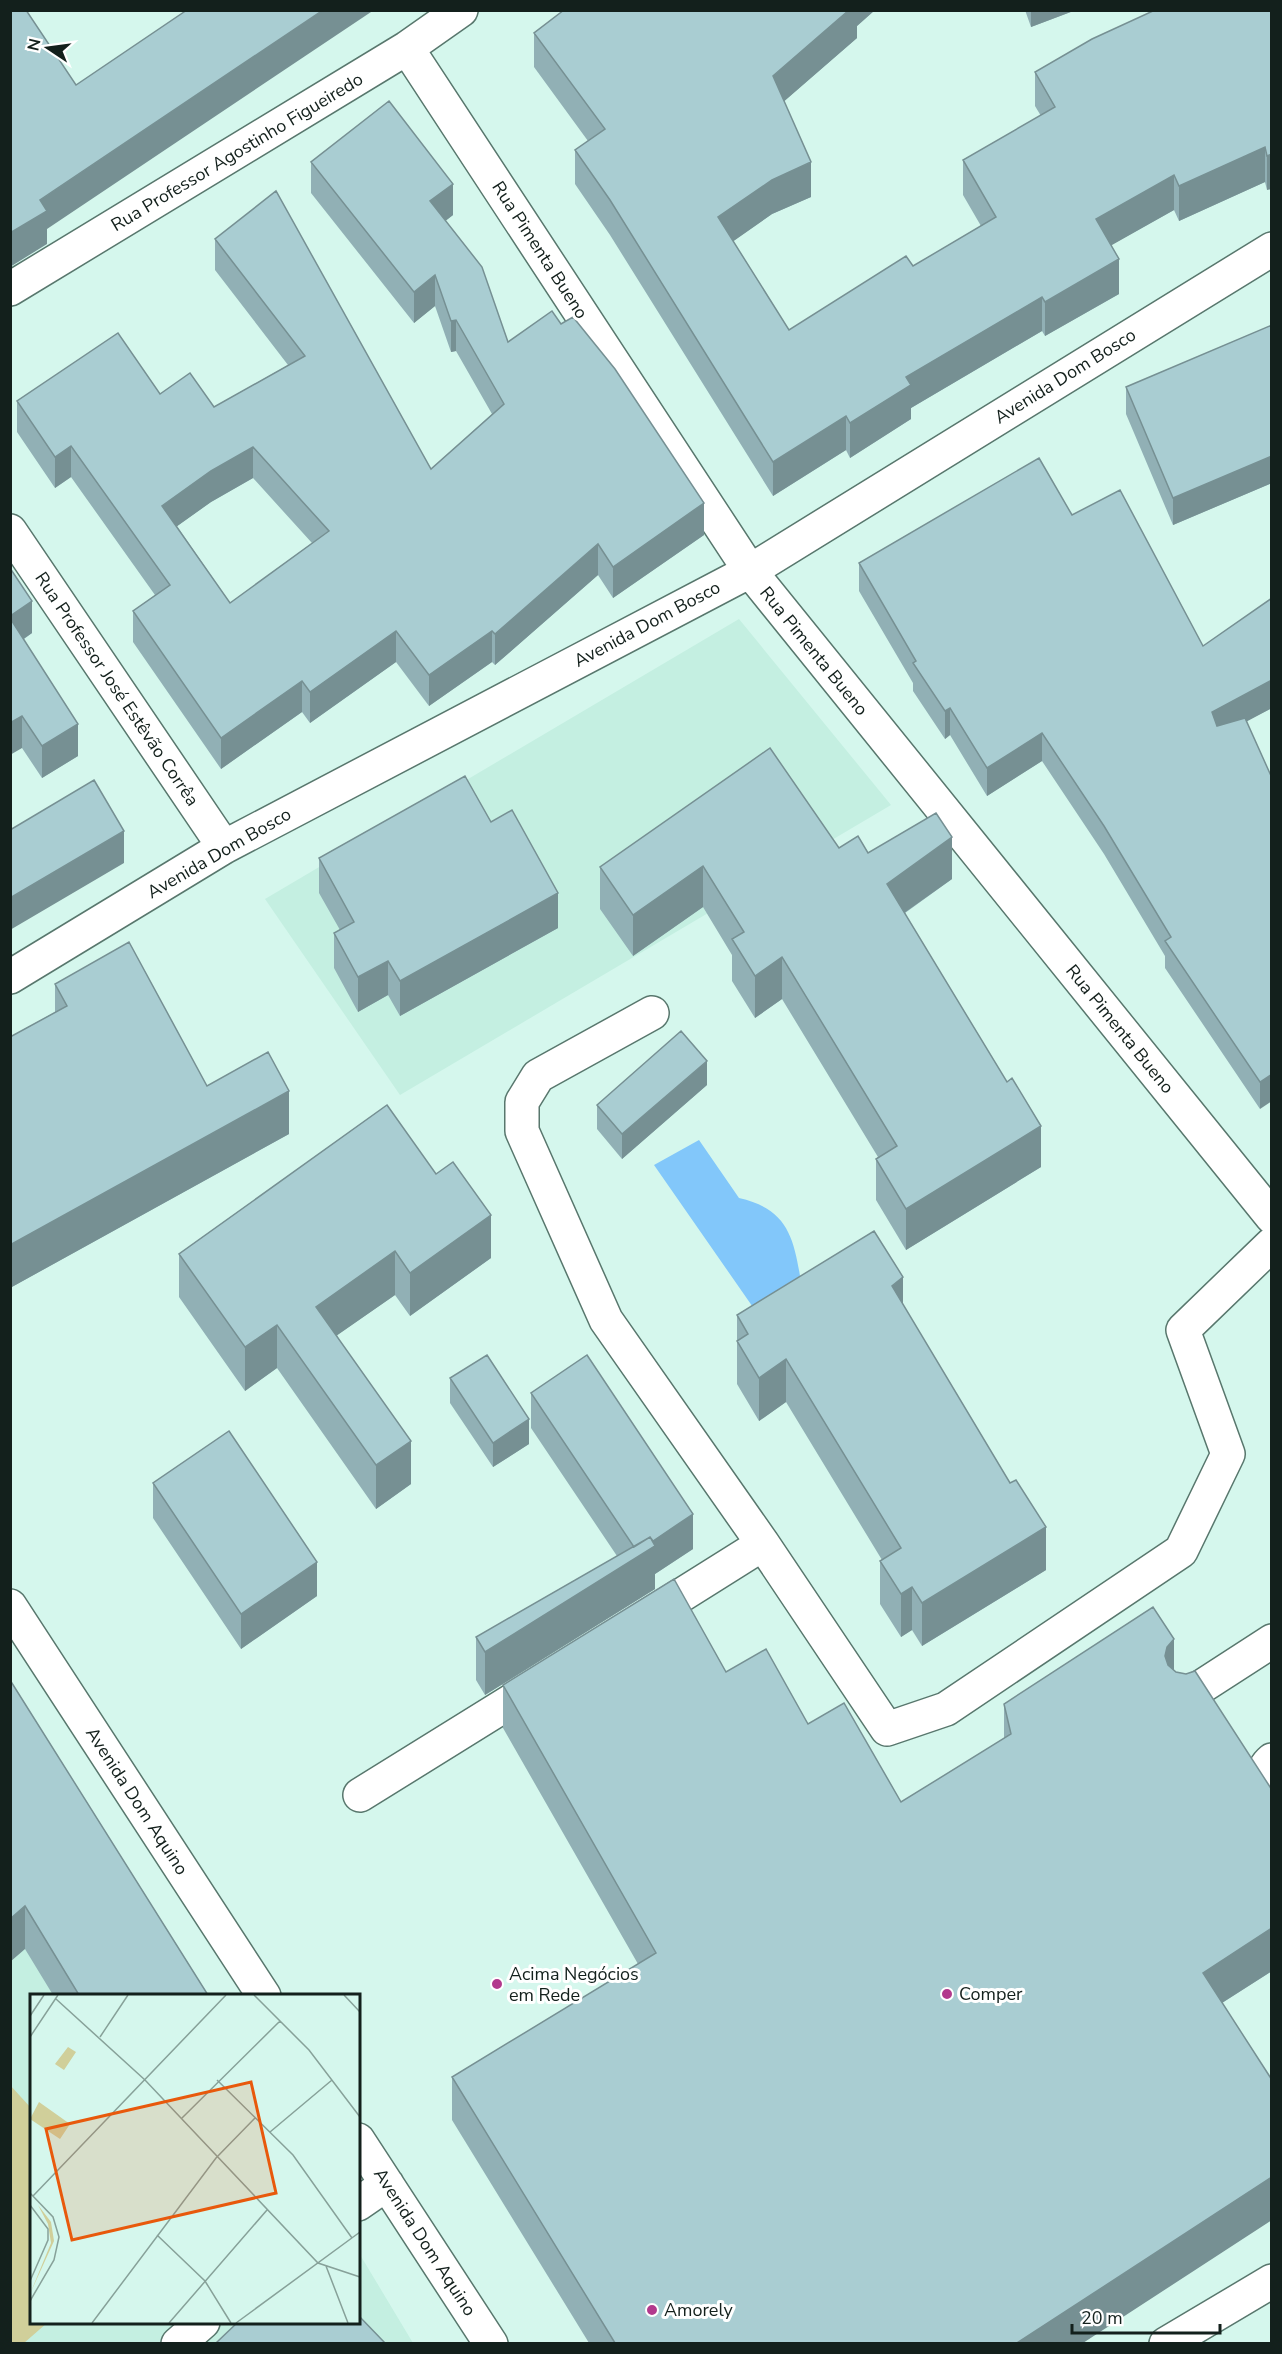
<svg xmlns="http://www.w3.org/2000/svg" width="1282" height="2354" font-family="'Nunito Sans',sans-serif">
  <style>
    .built { fill: #c4efe1 }
    .green { fill: #d0cf9a }
    .water { fill: #82c7fa }
    .lines { fill: none; stroke-linecap: round; stroke-linejoin: round }
    .minor-casing { stroke: #58776d; stroke-width: 36 }
    .minor { stroke: #fff; stroke-width: 33 }
    .wall { fill: #91b0b5; fill-rule: evenodd }
    .shaded-wall { fill: #769093 }
    .building { fill: #a9cdd2; stroke: #769093; stroke-width: 1.5; fill-rule: evenodd }
    .poi-dot { fill: #b2398d; stroke: #fff; stroke-width: 2 }
    .labels { text-anchor: middle; dominant-baseline: central; stroke-width: 6; stroke-linejoin: round; paint-order: stroke }
    .street-label { font-size: 18px; fill: #13201c; stroke: #fff }
    .poi-label { font-size: 18px; fill: #13201c; stroke: #fff; text-anchor: start }
    .inset-road { fill: none; stroke: #87a199; stroke-width: 1.5 }
    .view { fill: #e8590c; fill-opacity: 0.15; stroke: #e8590c; stroke-width: 3 }
    .inset-edge { fill: none; stroke: #13201c; stroke-width: 3 }
  </style>
  <rect width="100%" height="100%" fill="#d5f7ed"/>
  <path class="built" d="M 739,619 L 891,805 L 400,1095 L 265,899 Z
    M 10,1694 L 199,1995 L 32,1996 L 32,2322 L 358,2322 L 359,2253 L 413,2343 L 11,2343 Z"/>
  <path class="green" d="M 10,2085 L 31,2108 L 32,2322 L 47,2323 L 24,2343 L 11,2343 Z"/>
  <path class="water" d="M 699,1140 L 739,1198 C 788,1209 794,1238 801,1282 L 757,1313 L 654,1165 Z"/>
  <g class="lines">
    <defs>
      <path id="minor" d="M 407,48 L 750,571 L 1272,1217
        M 10,289 L 407,48 L 461,10
        M 10,531 L 224,847
        M 10,977 L 224,847 L 750,571 L 1272,249
        M 652,1013 L 538,1076 L 522,1102 L 522,1131 L 606,1320 L 763,1544 L 887,1729 L 946,1709 L 1181,1551 L 1228,1454 L 1183,1330 L 1272,1244
        M 10,1606 L 264,1996
        M 645,1618 L 763,1544
        M 1184,1698 L 1272,1641
        M 1272,1760 C 1260,1770 1263,1783 1272,1795
        M 360,1795 L 542,1682
        M 358,2140 L 491,2344
        M 358,2204 L 387,2184
        M 178,2344 L 203,2322
        M 1166,2344 L 1272,2281"/>
    </defs>
    <use href="#minor" class="minor-casing"/>
    <use href="#minor" class="minor"/>
  </g>
  <path class="wall" d="M 564,10 L 875,10 L 857,26 L 857,38 L 784,101 L 811,197 L 772,214 L 733,241 L 789,330 L 913,266 L 981,226 L 963,195 L 963,160 L 1041,116 L 1035,106 L 1035,72 L 1272,10 L 1267,190 L 1265,182 L 1179,221 L 1174,210 L 1111,245 L 1119,294 L 1045,336 L 1042,331 L 911,408 L 911,419 L 850,458 L 846,450 L 773,496 L 610,235 L 575,184 L 575,150 L 588,141 L 534,67 L 534,33 Z
    M 1025,10 L 1076,10 L 1031,27 Z
    M 311,162 L 453,215 L 445,221 L 508,342 L 704,535 L 613,598 L 598,575 L 495,665 L 492,662 L 429,706 L 396,662 L 310,723 L 302,712 L 221,769 L 133,642 L 133,611 L 155,595 L 71,477 L 55,488 L 17,432 L 17,401 L 160,394 L 214,407 L 288,365 L 215,270 L 215,239 L 431,469 L 492,414 L 456,351 L 451,352 L 435,306 L 414,323 L 311,193 ZM 253,478 L 312,543 L 230,603 L 177,526 L 211,502 Z
    M 1272,325 L 1272,483 L 1173,525 L 1126,414 L 1126,387 Z
    M 1072,515 L 1203,646 L 1272,598 L 1272,708 L 1246,721 L 1272,778 L 1260,1109 L 1165,968 L 1165,956 L 1104,854 L 1042,761 L 987,796 L 950,735 L 945,739 L 913,691 L 913,683 L 859,591 L 859,563 Z
    M 10,568 L 32,633 L 24,639 L 78,756 L 42,778 L 22,748 Z
    M 491,822 L 558,928 L 400,1016 L 388,995 L 358,1012 L 334,968 L 334,933 L 340,930 L 319,893 L 319,858 Z
    M 839,848 L 868,853 L 952,879 L 905,913 L 1041,1167 L 906,1250 L 876,1200 L 876,1159 L 878,1157 L 782,999 L 755,1018 L 732,981 L 732,955 L 703,907 L 633,956 L 600,909 L 600,867 Z
    M 55,984 L 207,1086 L 289,1134 L 10,1288 L 10,1037 L 55,1012 Z
    M 707,1085 L 622,1159 L 597,1129 L 597,1105 Z
    M 387,1105 L 491,1258 L 410,1316 L 395,1295 L 337,1335 L 411,1484 L 376,1509 L 277,1368 L 245,1391 L 179,1297 L 179,1254 Z
    M 903,1305 L 1046,1570 L 922,1646 L 912,1630 L 901,1637 L 880,1604 L 880,1561 L 882,1560 L 786,1402 L 759,1421 L 737,1384 L 737,1315 Z
    M 450,1378 L 529,1444 L 493,1467 L 450,1403 Z
    M 531,1393 L 693,1549 L 655,1574 L 655,1589 L 485,1695 L 476,1680 L 476,1637 L 617,1556 L 531,1428 Z
    M 153,1483 L 317,1596 L 241,1649 L 153,1518 Z
    M 1174,1670 L 1272,1790 L 1272,1971 L 1222,2003 L 1083,2343 L 589,2343 L 452,2120 L 452,2077 L 638,1964 L 503,1728 L 503,1685 L 726,1672 L 808,1724 L 901,1802 L 1004,1739 L 1004,1704 Z
    M 10,1680 L 208,1995 L 53,1995 L 25,1949 Z"/>
  <path class="shaded-wall" d="M 323,10 L 374,10 L 47,229 L 47,244 L 10,267 L 10,233 L 40,200 Z
    M 849,10 L 875,10 L 857,26 L 857,38 L 773,111 L 773,76 Z
    M 1031,10 L 1076,10 L 1031,27 Z
    M 1265,147 L 1265,182 L 1179,221 L 1179,186 Z
    M 1272,154 L 1272,189 L 1267,190 L 1267,156 Z
    M 811,162 L 811,197 L 772,214 L 718,252 L 718,217 L 772,180 Z
    M 1174,175 L 1174,210 L 1096,254 L 1096,219 Z
    M 453,184 L 453,215 L 430,233 L 430,201 Z
    M 1119,259 L 1119,294 L 1045,336 L 1045,302 Z
    M 435,275 L 435,306 L 414,323 L 414,292 Z
    M 1042,297 L 1042,331 L 911,408 L 911,419 L 850,458 L 850,423 L 906,377 Z
    M 456,320 L 456,351 L 451,352 L 451,321 Z
    M 846,416 L 846,450 L 773,496 L 773,462 Z
    M 71,446 L 71,477 L 55,488 L 55,457 Z
    M 253,447 L 253,478 L 211,502 L 162,537 L 162,506 L 211,471 Z
    M 1272,456 L 1272,483 L 1173,525 L 1173,498 Z
    M 704,503 L 704,535 L 613,598 L 613,567 Z
    M 598,544 L 598,575 L 495,665 L 495,634 Z
    M 32,601 L 32,633 L 10,648 L 10,616 Z
    M 396,631 L 396,662 L 310,723 L 310,692 Z
    M 492,631 L 492,662 L 429,706 L 429,675 Z
    M 1272,680 L 1272,708 L 1212,740 L 1212,712 Z
    M 302,681 L 302,712 L 221,769 L 221,738 Z
    M 950,708 L 950,735 L 945,739 L 945,711 Z
    M 22,716 L 22,748 L 10,755 L 10,723 Z
    M 78,724 L 78,756 L 42,778 L 42,746 Z
    M 1042,733 L 1042,761 L 987,796 L 987,768 Z
    M 124,831 L 124,863 L 10,930 L 10,898 Z
    M 952,837 L 952,879 L 887,925 L 887,884 Z
    M 703,866 L 703,907 L 633,956 L 633,915 Z
    M 558,893 L 558,928 L 400,1016 L 400,981 Z
    M 782,957 L 782,999 L 755,1018 L 755,976 Z
    M 388,961 L 388,995 L 358,1012 L 358,977 Z
    M 707,1061 L 707,1085 L 622,1159 L 622,1134 Z
    M 1272,1074 L 1272,1101 L 1260,1109 L 1260,1082 Z
    M 289,1091 L 289,1134 L 10,1288 L 10,1245 Z
    M 1041,1126 L 1041,1167 L 906,1250 L 906,1209 Z
    M 491,1215 L 491,1258 L 410,1316 L 410,1273 Z
    M 395,1251 L 395,1295 L 316,1350 L 316,1307 Z
    M 903,1277 L 903,1320 L 892,1286 Z
    M 277,1325 L 277,1368 L 245,1391 L 245,1347 Z
    M 786,1359 L 786,1402 L 759,1421 L 759,1378 Z
    M 529,1419 L 529,1444 L 493,1467 L 493,1443 Z
    M 411,1441 L 411,1484 L 376,1509 L 376,1465 Z
    M 693,1514 L 693,1549 L 655,1574 L 655,1589 L 485,1695 L 485,1652 Z
    M 1046,1527 L 1046,1570 L 922,1646 L 922,1603 Z
    M 317,1562 L 317,1596 L 241,1649 L 241,1614 Z
    M 912,1587 L 912,1630 L 901,1637 L 901,1594 Z
    M 1174,1639 L 1174,1682 L 1165,1656 L 1167,1647 Z
    M 25,1906 L 25,1949 L 10,1962 L 10,1919 Z
    M 1272,1928 L 1272,1971 L 1203,2015 L 1203,1973 Z
    M 1272,2177 L 1272,2220 L 1083,2343 L 1017,2343 Z"/>
  <path class="building" d="M 10,10 L 26,10 L 76,85 L 187,10 L 323,10 L 40,200 L 47,211 L 10,233 Z
    M 564,10 L 849,10 L 773,76 L 811,162 L 772,180 L 718,217 L 789,330 L 906,256 L 913,266 L 996,217 L 963,160 L 1055,107 L 1035,72 L 1092,39 L 1155,10 L 1272,10 L 1272,154 L 1267,156 L 1265,147 L 1179,186 L 1174,175 L 1096,219 L 1119,259 L 1045,302 L 1042,297 L 906,377 L 911,385 L 850,423 L 846,416 L 773,462 L 610,200 L 575,150 L 605,129 L 534,33 Z
    M 389,101 L 453,184 L 430,201 L 482,267 L 508,342 L 552,311 L 561,324 L 573,317 L 615,369 L 704,503 L 613,567 L 598,544 L 495,634 L 492,631 L 429,675 L 396,631 L 310,692 L 302,681 L 221,738 L 133,611 L 170,585 L 71,446 L 55,457 L 17,401 L 118,333 L 160,394 L 190,373 L 214,407 L 305,356 L 215,239 L 276,191 L 431,469 L 504,404 L 456,320 L 451,321 L 435,275 L 414,292 L 311,162 ZM 253,447 L 329,531 L 230,603 L 162,506 L 211,471 Z
    M 1272,325 L 1272,456 L 1173,498 L 1126,387 Z
    M 1039,458 L 1072,515 L 1120,490 L 1203,646 L 1272,598 L 1272,680 L 1212,712 L 1217,726 L 1245,718 L 1272,778 L 1272,1074 L 1260,1082 L 1165,941 L 1171,937 L 1104,826 L 1042,733 L 987,768 L 950,708 L 945,711 L 913,663 L 916,661 L 859,563 Z
    M 10,568 L 32,601 L 10,616 Z
    M 10,618 L 78,724 L 42,746 L 22,716 L 10,723 Z
    M 770,748 L 839,848 L 858,836 L 868,853 L 936,813 L 952,837 L 887,884 L 1007,1082 L 1012,1078 L 1041,1126 L 906,1209 L 876,1159 L 897,1146 L 782,957 L 755,976 L 732,939 L 744,932 L 703,866 L 633,915 L 600,867 Z
    M 465,776 L 491,822 L 512,810 L 558,893 L 400,981 L 388,961 L 358,977 L 334,933 L 354,922 L 319,858 Z
    M 94,780 L 124,831 L 10,898 L 10,830 Z
    M 129,942 L 207,1086 L 268,1052 L 289,1091 L 10,1245 L 10,1037 L 67,1006 L 55,984 Z
    M 681,1031 L 707,1061 L 622,1134 L 597,1105 Z
    M 387,1105 L 436,1174 L 453,1162 L 491,1215 L 410,1273 L 395,1251 L 316,1307 L 411,1441 L 376,1465 L 277,1325 L 245,1347 L 179,1254 Z
    M 874,1231 L 903,1277 L 892,1286 L 1010,1483 L 1016,1480 L 1046,1527 L 922,1603 L 912,1587 L 901,1594 L 880,1561 L 901,1548 L 786,1359 L 759,1378 L 737,1341 L 748,1334 L 737,1315 Z
    M 487,1355 L 529,1419 L 493,1443 L 450,1378 Z
    M 587,1355 L 693,1514 L 653,1541 L 650,1537 L 634,1547 L 531,1393 Z
    M 229,1431 L 317,1562 L 241,1614 L 153,1483 Z
    M 650,1537 L 655,1546 L 485,1652 L 476,1637 Z
    M 674,1579 L 726,1672 L 766,1649 L 808,1724 L 844,1703 L 901,1802 L 1011,1734 L 1004,1704 L 1153,1607 L 1174,1639 L 1167,1647 L 1165,1656 L 1168,1665 L 1176,1672 L 1186,1674 L 1195,1671 L 1272,1790 L 1272,1928 L 1203,1973 L 1272,2080 L 1272,2177 L 1017,2343 L 615,2343 L 452,2077 L 656,1953 L 503,1685 Z
    M 10,1680 L 208,1995 L 79,1995 L 25,1906 L 10,1919 Z
    M 358,2315 L 385,2343 L 216,2343 L 238,2322 L 358,2322 Z"/>
  <g class="poi-dot">
    <circle cx="497" cy="1984" r="6"/>
    <circle cx="947" cy="1994" r="6"/>
    <circle cx="652" cy="2310" r="6"/>
  </g>
  <g class="labels">
    <g class="street-label">
      <text transform="translate(237 152) rotate(-31)">Rua Professor Agostinho Figueiredo</text>
      <text transform="translate(540 250) rotate(57)">Rua Pimenta Bueno</text>
      <text transform="translate(1065 376) rotate(-32)">Avenida Dom Bosco</text>
      <text transform="translate(647 624) rotate(-28)">Avenida Dom Bosco</text>
      <text transform="translate(814 651) rotate(51)">Rua Pimenta Bueno</text>
      <text transform="translate(117 689) rotate(56)">Rua Professor José Estêvão Corrêa</text>
      <text transform="translate(219 853) rotate(-30)">Avenida Dom Bosco</text>
      <text transform="translate(1120 1029) rotate(51)">Rua Pimenta Bueno</text>
      <text transform="translate(137 1801) rotate(57)">Avenida Dom Aquino</text>
      <text transform="translate(425 2242) rotate(57)">Avenida Dom Aquino</text>
    </g>
    <g class="poi-label">
      <text x="509" y="1974">Acima Negócios<tspan x="509" dy="21">em Rede</tspan></text>
      <text x="959" y="1994">Comper</text>
      <text x="664" y="2310">Amorely</text>
    </g>
  </g>
  <g transform="translate(30 1994)">
    <rect width="330" height="330" fill="#d5f7ed"/>
    <path d="M 38,53 L 46,58 L 34,76 L 25,70 ZM 9,108 L 40,130 L 30,145 L 0,125 ZM 8,211 L 21,228 L 24,247 L 0,300 L 21,249 L 18,230 Z" fill="#d0cf9a"/>
    <path class="inset-road" d="M 224,1 L 279,56 L 330,123M 314,1 L 330,18M 26,5 L 115,86 L 288,269 L 330,283M 0,22 L 14,1M 0,43 L 28,1M 70,43 L 98,1M 187,86 L 263,161 L 322,244M 152,124 L 250,27M 240,138 L 302,86M 0,199 L 23,223 L 29,243 L 24,266 L 0,307M 3,202 L 196,1M 0,211 L 18,235 L 18,246 L 0,287M 127,241 L 175,287 L 201,329M 296,272 L 318,329M 62,329 L 186,164 L 225,124M 139,329 L 237,216M 206,329 L 330,238"/>
    <path class="view" d="M 221,88 L 246,199 L 42,246 L 16,135 Z"/>
    <rect width="330" height="330" class="inset-edge"/>
  </g>
  <rect width="1282" height="2354" fill="none" stroke="#13201c" stroke-width="24"/>
  <g transform="translate(48 48) rotate(283)" stroke="#ffffff" stroke-width="4.5" paint-order="stroke">
  <path d="M0-4.5L10 22L0 15L-10 22Z" fill="#13201c"/>
  <text y="-9" font-size="16" font-weight="bold" text-anchor="middle" fill="#13201c">N</text>
  </g>
  <path d="M1072 2324v9h148v-9" fill="none" stroke="#13201c" stroke-width="3"/>
  <text x="1081" y="2324" font-size="18" fill="#13201c" stroke="#ffffff" stroke-width="4.5" paint-order="stroke">20 m</text>
</svg>
